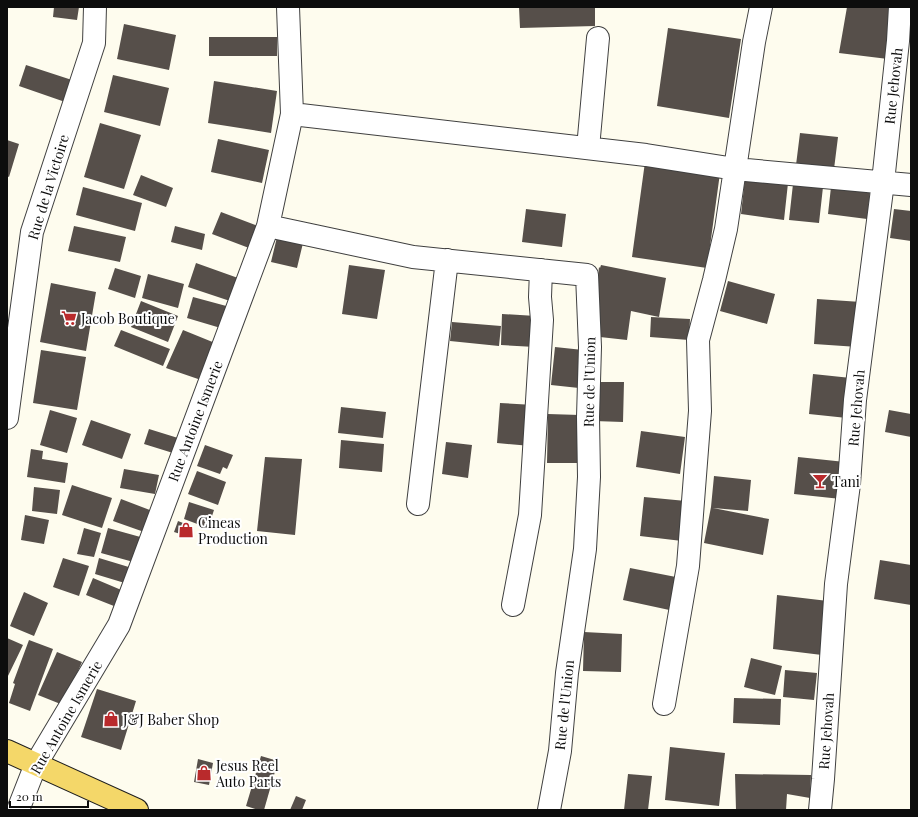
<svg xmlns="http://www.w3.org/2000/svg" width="918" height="817" font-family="'Playfair Display',serif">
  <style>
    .building { fill: #564f4a }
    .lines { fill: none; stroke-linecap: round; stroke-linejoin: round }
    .minor-casing { stroke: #404040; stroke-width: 24 }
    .major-casing { stroke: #1e1e1e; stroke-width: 24 }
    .minor { stroke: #fff; stroke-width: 22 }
    .major { stroke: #f4d769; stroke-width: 22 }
    .labels { text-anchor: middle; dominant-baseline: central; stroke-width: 4; stroke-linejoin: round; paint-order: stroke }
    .street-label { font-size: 14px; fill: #0d0d0d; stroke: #fff }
    .poi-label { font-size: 14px; fill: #0d0d0d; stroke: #fff; text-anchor: start }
  </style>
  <rect width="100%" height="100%" fill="#fefcee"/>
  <path class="building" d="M 54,7 L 79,7 L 77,20 L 53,17 Z
    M 519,7 L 595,7 L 595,26 L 520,28 Z
    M 847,7 L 897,7 L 888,59 L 839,53 Z
    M 124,24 L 176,35 L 169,70 L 117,59 Z
    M 668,28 L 741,39 L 729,118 L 657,106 Z
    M 209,37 L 277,37 L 277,56 L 209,56 Z
    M 26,65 L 75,81 L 68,103 L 19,86 Z
    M 113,75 L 169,88 L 160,126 L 104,112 Z
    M 214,81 L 277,91 L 271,133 L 208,123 Z
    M 100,123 L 141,135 L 124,189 L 84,177 Z
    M 800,133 L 838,137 L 834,169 L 796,165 Z
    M 218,139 L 269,150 L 262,183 L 211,172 Z
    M 7,140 L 19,144 L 9,177 L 7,176 Z
    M 645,162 L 720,173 L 707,268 L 632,257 Z
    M 141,175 L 173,188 L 166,207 L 133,195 Z
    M 745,178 L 788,183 L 784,220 L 741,214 Z
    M 793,184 L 823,187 L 819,223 L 789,220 Z
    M 83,187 L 142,203 L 135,231 L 76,215 Z
    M 831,187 L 870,192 L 867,219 L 828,214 Z
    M 526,209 L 566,214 L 562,247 L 522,242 Z
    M 894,209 L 911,211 L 911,241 L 890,238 Z
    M 221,212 L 258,226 L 249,248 L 212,234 Z
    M 74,226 L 126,237 L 120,262 L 68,251 Z
    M 175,226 L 205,234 L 202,250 L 171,242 Z
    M 277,237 L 303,243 L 297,268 L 271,262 Z
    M 196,263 L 238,278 L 230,301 L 188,287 Z
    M 349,265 L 385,270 L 377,319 L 342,314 Z
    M 601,265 L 666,278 L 659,317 L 631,311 L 627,340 L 591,336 L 599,267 L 600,268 Z
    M 115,268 L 141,276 L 135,298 L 108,289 Z
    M 148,274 L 184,284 L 178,308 L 142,298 Z
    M 728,281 L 775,294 L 767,324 L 720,311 Z
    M 51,283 L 96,292 L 86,351 L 40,342 Z
    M 193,297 L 230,307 L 224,329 L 187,318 Z
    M 817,299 L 861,302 L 858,347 L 814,344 Z
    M 141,301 L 178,316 L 168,342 L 131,327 Z
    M 502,314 L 536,316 L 535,347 L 501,345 Z
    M 651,317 L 690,319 L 689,340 L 650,337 Z
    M 452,322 L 501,326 L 499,346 L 450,341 Z
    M 121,330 L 170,349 L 163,366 L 114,346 Z
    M 183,330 L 215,343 L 201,380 L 166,368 Z
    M 555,347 L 583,350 L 579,388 L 551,385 Z
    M 41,350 L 86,357 L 77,410 L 33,403 Z
    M 813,374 L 851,378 L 847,418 L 809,414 Z
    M 595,382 L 624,382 L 623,422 L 594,421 Z
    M 500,403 L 534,405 L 531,446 L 497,443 Z
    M 341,407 L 386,412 L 383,438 L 338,433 Z
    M 50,410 L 77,418 L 67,453 L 40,445 Z
    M 889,410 L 911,414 L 911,437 L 885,432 Z
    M 548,414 L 580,415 L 579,463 L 547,463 Z
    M 91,420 L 131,434 L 122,459 L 82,445 Z
    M 149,429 L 178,438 L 173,453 L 144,444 Z
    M 641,431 L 685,437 L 680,474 L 636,467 Z
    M 341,440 L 384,444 L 382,472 L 339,468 Z
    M 446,442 L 472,445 L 468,478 L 442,474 Z
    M 205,445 L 233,455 L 227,469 L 223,467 L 220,474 L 197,466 Z
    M 31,449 L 43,451 L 42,459 L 68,463 L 65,483 L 27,477 Z
    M 265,457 L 302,459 L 295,535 L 257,531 Z
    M 798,457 L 845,462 L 841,499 L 794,494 Z
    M 124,469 L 159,475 L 155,494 L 120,488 Z
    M 197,471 L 226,482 L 218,505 L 188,494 Z
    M 714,476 L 751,480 L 748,511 L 713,508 L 769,519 L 763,555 L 704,543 L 711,507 Z
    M 72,485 L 112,498 L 102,528 L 62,515 Z
    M 34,487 L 60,490 L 57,514 L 32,511 Z
    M 644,497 L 686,501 L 682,541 L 640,536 Z
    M 121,499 L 155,512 L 147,533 L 113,521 Z
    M 189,502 L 214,510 L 208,528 L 184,519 Z
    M 25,515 L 49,520 L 44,544 L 21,540 Z
    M 178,521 L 193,527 L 190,537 L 174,532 Z
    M 84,528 L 101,533 L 94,557 L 77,554 Z
    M 108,528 L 144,538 L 137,563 L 101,553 Z
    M 63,558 L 89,566 L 79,596 L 53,587 Z
    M 99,558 L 132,568 L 128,584 L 95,574 Z
    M 880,560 L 911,565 L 911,605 L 874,599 Z
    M 630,568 L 681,578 L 674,611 L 623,600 Z
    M 93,578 L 126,592 L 119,608 L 86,595 Z
    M 24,592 L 48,603 L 34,636 L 10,626 Z
    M 777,595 L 828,601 L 822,655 L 773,649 Z
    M 584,632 L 622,634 L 621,672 L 583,671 Z
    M 7,638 L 23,645 L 7,678 Z
    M 29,640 L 53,649 L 30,711 L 9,703 L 15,684 L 13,683 Z
    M 57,652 L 82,662 L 63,705 L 38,695 Z
    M 751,658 L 782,666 L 775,695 L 744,687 Z
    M 785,670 L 817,673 L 814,700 L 783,697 Z
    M 97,689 L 136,701 L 121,750 L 81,737 Z
    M 734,698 L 781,699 L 780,725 L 733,723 Z
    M 670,747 L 725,753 L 719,806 L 665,800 Z
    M 261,756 L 278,761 L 264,810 L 258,810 L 246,806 Z
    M 198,759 L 213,763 L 209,785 L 194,782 Z
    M 628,774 L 652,776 L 648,810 L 624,810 Z
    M 735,774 L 811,775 L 810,798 L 787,794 L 786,810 L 736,810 Z
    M 296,796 L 306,800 L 302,810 L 290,810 Z"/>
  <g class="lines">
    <defs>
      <path id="minor" d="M 292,114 L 646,155 L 735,169 L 911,185
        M 588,148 L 598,38
        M 268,226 L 413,257 L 587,275 L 590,347 L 588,417 L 589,477 L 585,549 L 567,673 L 560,751 L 549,810
        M 7,418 L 32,232 L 94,43 L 95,7
        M 418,504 L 447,260
        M 513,605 L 530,515 L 542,320 L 540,297 L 541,270
        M 664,704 L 688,566 L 700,411 L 698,340 L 714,280 L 726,229 L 754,42 L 761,7
        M 18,810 L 36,764 L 119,625 L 268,226 L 292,114 L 288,7
        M 820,810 L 823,779 L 836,584 L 849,484 L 855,400 L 883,182 L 898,41 L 900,7"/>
      <path id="major" d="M 7,751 L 137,810"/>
    </defs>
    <use href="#minor" class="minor-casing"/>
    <use href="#major" class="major-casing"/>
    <use href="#minor" class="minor"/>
    <use href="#major" class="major"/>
  </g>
  <defs>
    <symbol id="supermarket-bare" viewBox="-9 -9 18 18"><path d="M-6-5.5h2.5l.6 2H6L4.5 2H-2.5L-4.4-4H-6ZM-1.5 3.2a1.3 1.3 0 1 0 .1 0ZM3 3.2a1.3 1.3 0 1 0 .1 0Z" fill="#b92a2c" stroke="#fff" stroke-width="2.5" paint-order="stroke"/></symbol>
    <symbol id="bar-bare" viewBox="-9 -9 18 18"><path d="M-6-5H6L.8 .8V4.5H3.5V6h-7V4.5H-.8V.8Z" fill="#b92a2c" stroke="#fff" stroke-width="2.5" paint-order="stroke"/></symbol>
    <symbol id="shop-bare" viewBox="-9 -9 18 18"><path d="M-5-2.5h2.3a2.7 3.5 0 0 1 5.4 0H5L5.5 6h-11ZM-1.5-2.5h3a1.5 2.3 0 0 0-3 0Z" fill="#b92a2c" stroke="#fff" stroke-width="2.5" paint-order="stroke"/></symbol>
  </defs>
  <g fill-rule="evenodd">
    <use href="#supermarket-bare" x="58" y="307" width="22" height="22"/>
    <use href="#bar-bare" x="809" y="470" width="22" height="22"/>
    <use href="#shop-bare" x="175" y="519" width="22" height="22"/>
    <use href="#shop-bare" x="100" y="708" width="22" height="22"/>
    <use href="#shop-bare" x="193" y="762" width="22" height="22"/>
  </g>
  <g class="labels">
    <g class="street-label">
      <text transform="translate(893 86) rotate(-84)">Rue Jehovah</text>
      <text transform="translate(48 187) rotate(-73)">Rue de la Victoire</text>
      <text transform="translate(589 382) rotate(-89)">Rue de l'Union</text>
      <text transform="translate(856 408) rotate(-85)">Rue Jehovah</text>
      <text transform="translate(195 421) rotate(-69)">Rue Antoine Ismerie</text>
      <text transform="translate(564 705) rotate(-84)">Rue de l'Union</text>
      <text transform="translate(66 717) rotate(-60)">Rue Antoine Ismerie</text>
      <text transform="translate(826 731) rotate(-86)">Rue Jehovah</text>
    </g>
    <g class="poi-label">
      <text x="81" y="318">Jacob Boutique</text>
      <text x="832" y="481">Tani</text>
      <text x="198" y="522">Cineas<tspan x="198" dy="16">Production</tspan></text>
      <text x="123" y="719">J&amp;J Baber Shop</text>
      <text x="216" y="765">Jesus Reel<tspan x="216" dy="16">Auto Parts</tspan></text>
    </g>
  </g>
  <rect width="918" height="817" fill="none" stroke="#0d0d0d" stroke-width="16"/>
  <path d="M10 801v6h78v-6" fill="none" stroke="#0d0d0d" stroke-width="2"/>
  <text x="16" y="801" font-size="12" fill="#0d0d0d" stroke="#ffffff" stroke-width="3" paint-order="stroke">20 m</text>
</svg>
